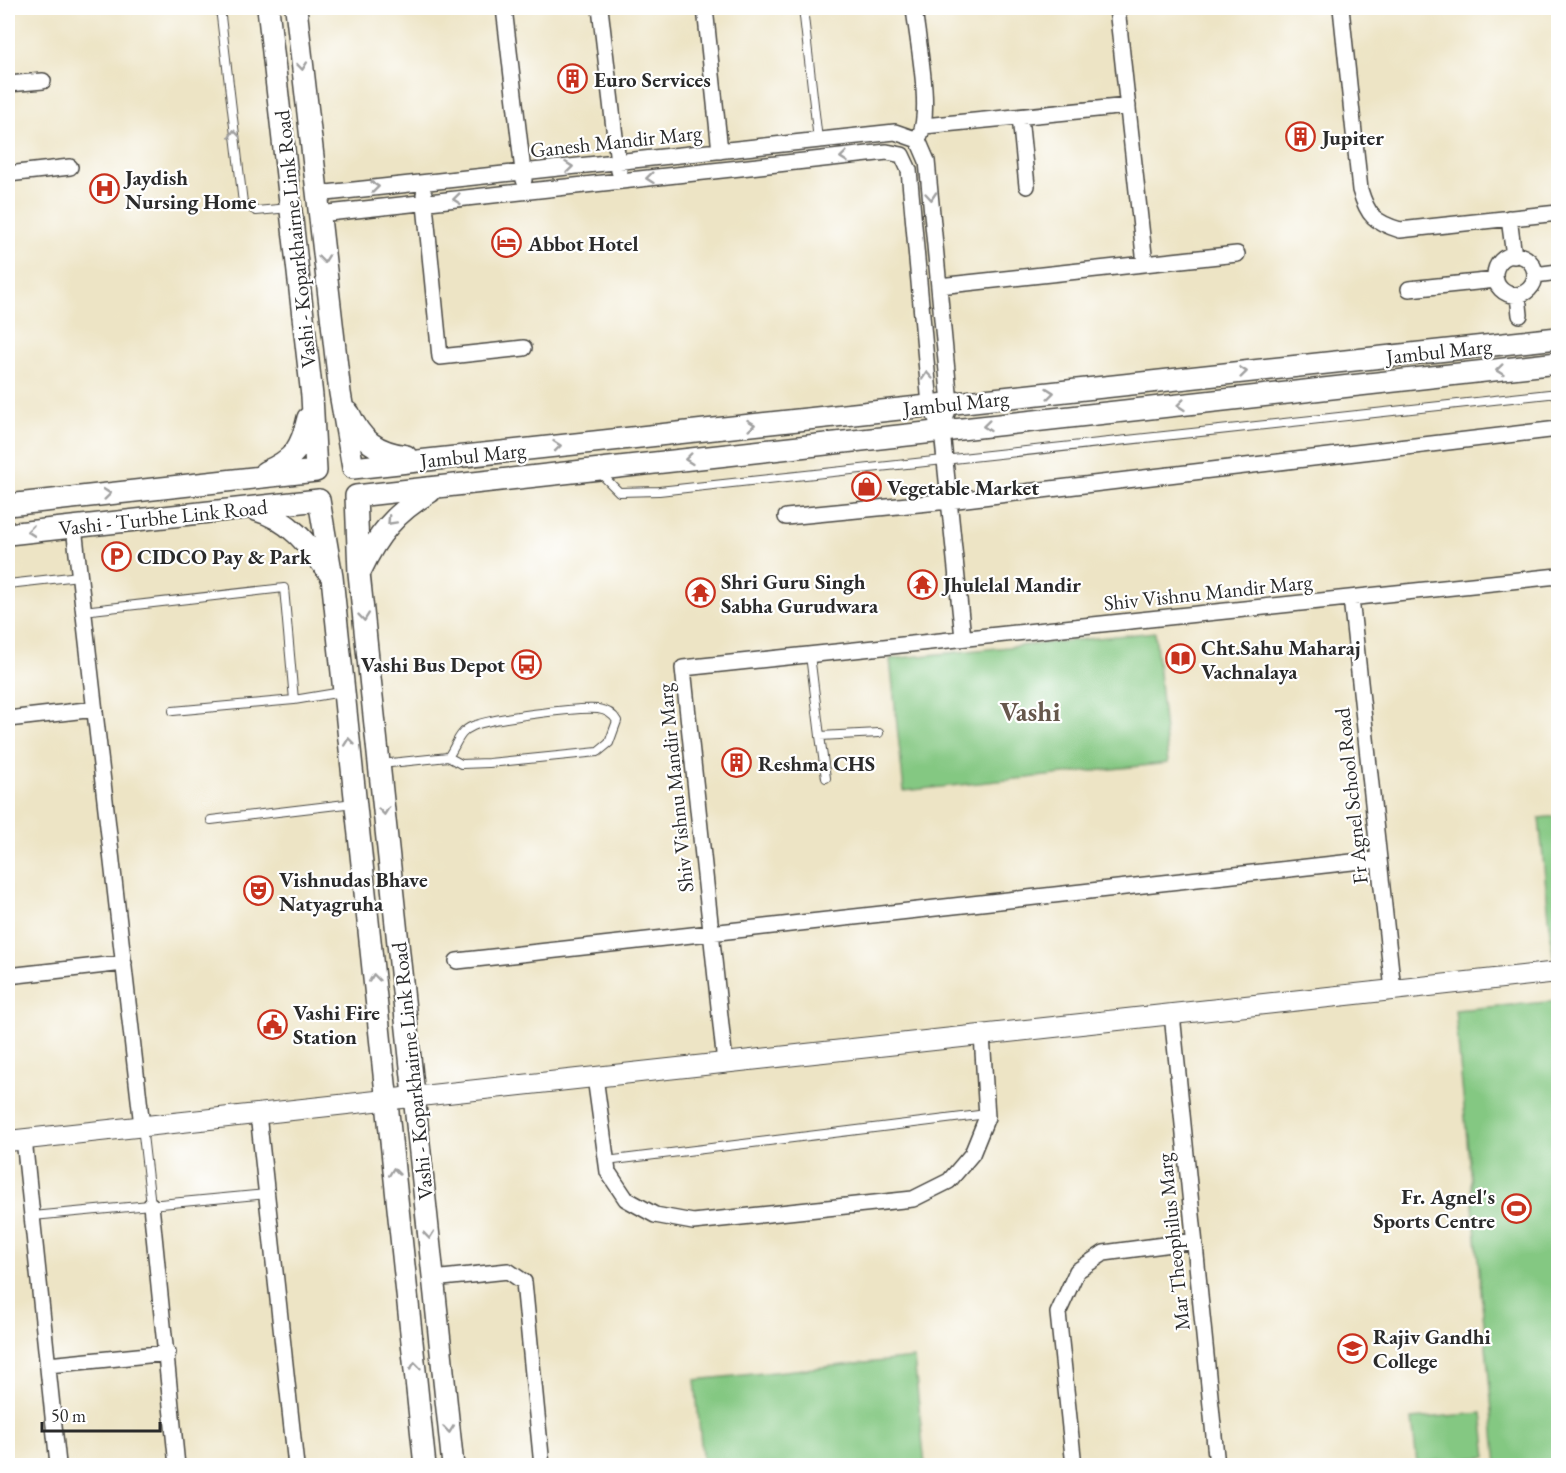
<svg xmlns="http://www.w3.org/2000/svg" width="1566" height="1473" font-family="'EB Garamond',serif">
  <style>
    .green { fill: #84c882; stroke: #587a56; stroke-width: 1.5 }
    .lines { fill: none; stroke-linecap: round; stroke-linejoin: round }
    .service-casing { stroke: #484742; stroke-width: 10 }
    .minor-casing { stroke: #484742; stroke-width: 18 }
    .tertiary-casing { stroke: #484742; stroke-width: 22 }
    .secondary-casing { stroke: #484742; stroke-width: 24 }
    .service { stroke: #fff; stroke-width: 8 }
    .minor { stroke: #fff; stroke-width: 15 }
    .tertiary { stroke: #fff; stroke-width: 20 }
    .secondary { stroke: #fff; stroke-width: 21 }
    .oneway { stroke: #a0a0a0 }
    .labels { text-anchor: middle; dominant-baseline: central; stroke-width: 4.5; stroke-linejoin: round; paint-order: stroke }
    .poi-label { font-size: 21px; font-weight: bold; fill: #2b2b2b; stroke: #fff; text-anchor: start }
    .street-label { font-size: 21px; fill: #2b2b2b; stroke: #fff }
    .district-label { font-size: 27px; font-weight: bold; fill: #66574c; stroke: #fff }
  </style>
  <rect width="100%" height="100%" fill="#fff"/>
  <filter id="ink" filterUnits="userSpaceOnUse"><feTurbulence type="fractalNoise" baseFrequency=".0167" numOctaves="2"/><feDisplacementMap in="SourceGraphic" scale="12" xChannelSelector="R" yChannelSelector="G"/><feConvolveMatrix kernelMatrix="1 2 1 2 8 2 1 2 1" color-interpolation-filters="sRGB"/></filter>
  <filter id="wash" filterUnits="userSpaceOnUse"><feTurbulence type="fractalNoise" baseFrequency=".008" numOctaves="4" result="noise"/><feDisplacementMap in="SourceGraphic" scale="24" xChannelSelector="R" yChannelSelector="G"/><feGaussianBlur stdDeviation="1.35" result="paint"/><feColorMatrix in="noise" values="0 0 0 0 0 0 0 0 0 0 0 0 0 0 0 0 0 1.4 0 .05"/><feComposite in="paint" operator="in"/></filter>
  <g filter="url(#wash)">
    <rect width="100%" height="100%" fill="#ede4c5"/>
    <path class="green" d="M 1155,632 L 1168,763 L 904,791 L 890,659 Z
      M 1558,816 L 1558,955 L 1553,956 L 1539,818 Z
      M 1558,1001 L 1558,1465 L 1497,1465 L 1455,1010 Z
      M 914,1358 L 925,1465 L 703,1465 L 695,1380 Z
      M 1482,1413 L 1487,1457 L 1417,1463 L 1412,1419 Z"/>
  </g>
  <g filter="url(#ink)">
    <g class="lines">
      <defs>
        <path id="service" d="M 220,8 L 243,203 L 256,211 L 290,208
          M 803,8 L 818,140
          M 599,472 L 619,492 L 659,491 L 1558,393
          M 8,584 L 79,576
          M 83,611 L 284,588 L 294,700
          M 810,655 L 820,736 L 879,733
          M 173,711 L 294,700 L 342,692
          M 820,736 L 826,778
          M 381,764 L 448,757 C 457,745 458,732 473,726 C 492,718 577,707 598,709 C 606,710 613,714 617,721 L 609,743 L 598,752 L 489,763 L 461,764 L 448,757
          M 211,820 L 354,803
          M 142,1126 L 151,1205
          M 606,1161 L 987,1114
          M 33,1216 L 267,1194"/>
        <path id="minor" d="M 504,8 L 524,180
          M 600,8 L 619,171
          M 705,8 L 720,151
          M 914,8 C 917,38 932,109 920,135
          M 1117,8 L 1145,264
          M 1341,8 L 1360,190 C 1368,216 1374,222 1400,230 L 1558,213
          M 8,84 L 43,81
          M 1020,117 L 1027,186
          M 924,126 L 1128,106
          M 918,140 L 927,161 L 950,403 L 942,431
          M 902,155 L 909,170 L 930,405 L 942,431 L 963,638
          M 8,174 L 70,167
          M 317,194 L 895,132 L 918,140
          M 424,194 L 440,357 L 524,348
          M 319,214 L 887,152 L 902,155
          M 1509,218 L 1514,256
          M1495 275a20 20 0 1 1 40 0a20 20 0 1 1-40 0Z
          M 1535,275 L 1558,272
          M 939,286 L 1237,254
          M 1409,289 L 1496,280
          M 1518,295 L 1520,315
          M 786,517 L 949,501 L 1558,429
          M 74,527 L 142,1126
          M 1351,598 L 1393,990
          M 8,719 L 95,709
          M 457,961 L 1379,859
          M 8,976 L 124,963
          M 1172,1014 L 1217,1466
          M 725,1063 L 683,668 L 1558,576
          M 595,1077 L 608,1172 L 626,1199 L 655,1215 L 693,1222 L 913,1199 L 949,1181 L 972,1154 L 987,1117 L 982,1035
          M 258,1114 L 296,1466
          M 24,1139 L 58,1464
          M 151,1205 L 177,1466
          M 433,1279 L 508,1271 L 524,1282 L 542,1466
          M 48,1365 L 168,1353
          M 1074,1466 L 1058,1313 L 1077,1271 L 1104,1253 L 1194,1241"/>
        <path id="tertiary" d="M 8,1141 L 1558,972"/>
        <path id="secondary" d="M 268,8 L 312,396 L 316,471
          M 296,8 L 340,393 L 353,468
          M 349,413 C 361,440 376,452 406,456
          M 353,468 L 1558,338
          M 265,472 C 295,459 301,448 308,418
          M 356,496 L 1558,363
          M 356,496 L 359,573 L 453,1466
          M 319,500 L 332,577 L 425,1466
          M 8,505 L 316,471
          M 256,510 C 291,520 309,546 330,574
          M 8,534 L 319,500
          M 361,570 C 377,535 396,512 430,492"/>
      </defs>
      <use href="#service" class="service-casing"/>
      <use href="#minor" class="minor-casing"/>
      <use href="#tertiary" class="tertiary-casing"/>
      <use href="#secondary" class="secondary-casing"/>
      <use href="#service" class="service"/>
      <use href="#minor" class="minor"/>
      <use href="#tertiary" class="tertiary"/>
      <use href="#secondary" class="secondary"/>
    </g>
    <defs><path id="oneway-chevron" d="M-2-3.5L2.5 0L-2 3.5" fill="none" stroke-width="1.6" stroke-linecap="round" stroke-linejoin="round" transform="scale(1.5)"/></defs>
    <g class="oneway">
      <use href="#oneway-chevron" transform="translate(302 66) rotate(84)"/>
      <use href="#oneway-chevron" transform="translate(234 134) rotate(-96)"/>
      <use href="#oneway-chevron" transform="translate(844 157) rotate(174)"/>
      <use href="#oneway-chevron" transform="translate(569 167) rotate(-6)"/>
      <use href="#oneway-chevron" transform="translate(650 178) rotate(174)"/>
      <use href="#oneway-chevron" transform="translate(375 187) rotate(-6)"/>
      <use href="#oneway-chevron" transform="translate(931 196) rotate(85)"/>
      <use href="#oneway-chevron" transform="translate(457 199) rotate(174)"/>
      <use href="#oneway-chevron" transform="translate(324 259) rotate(84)"/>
      <use href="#oneway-chevron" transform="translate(1500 370) rotate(174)"/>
      <use href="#oneway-chevron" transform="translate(1243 372) rotate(-6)"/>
      <use href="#oneway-chevron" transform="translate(927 376) rotate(-95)"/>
      <use href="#oneway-chevron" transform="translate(1050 393) rotate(-6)"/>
      <use href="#oneway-chevron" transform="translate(1181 405) rotate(174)"/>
      <use href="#oneway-chevron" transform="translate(751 425) rotate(-6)"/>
      <use href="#oneway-chevron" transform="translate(987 426) rotate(174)"/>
      <use href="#oneway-chevron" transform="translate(557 446) rotate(-6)"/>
      <use href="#oneway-chevron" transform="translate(689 459) rotate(174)"/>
      <use href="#oneway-chevron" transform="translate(107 494) rotate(-6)"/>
      <use href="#oneway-chevron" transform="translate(391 521) rotate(133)"/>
      <use href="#oneway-chevron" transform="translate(31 531) rotate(174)"/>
      <use href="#oneway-chevron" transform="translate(364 617) rotate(84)"/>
      <use href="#oneway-chevron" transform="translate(349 742) rotate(-96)"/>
      <use href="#oneway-chevron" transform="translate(384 811) rotate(84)"/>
      <use href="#oneway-chevron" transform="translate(374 978) rotate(-96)"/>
      <use href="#oneway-chevron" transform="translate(394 1172) rotate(-96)"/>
      <use href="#oneway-chevron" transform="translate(429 1235) rotate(84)"/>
      <use href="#oneway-chevron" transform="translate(415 1366) rotate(-96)"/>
      <use href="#oneway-chevron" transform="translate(449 1429) rotate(84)"/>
    </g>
  </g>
  <defs>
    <symbol id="building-ring" viewBox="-11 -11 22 22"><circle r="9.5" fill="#fff" stroke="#c8321e" stroke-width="1.5"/><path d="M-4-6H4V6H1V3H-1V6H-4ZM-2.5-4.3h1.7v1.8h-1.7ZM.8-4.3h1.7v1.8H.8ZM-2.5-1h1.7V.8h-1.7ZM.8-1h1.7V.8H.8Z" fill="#c8321e"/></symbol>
    <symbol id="hospital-ring" viewBox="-11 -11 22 22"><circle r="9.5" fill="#fff" stroke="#c8321e" stroke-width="1.5"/><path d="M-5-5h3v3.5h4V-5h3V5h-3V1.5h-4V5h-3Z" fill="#c8321e"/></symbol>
    <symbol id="hotel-ring" viewBox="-11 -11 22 22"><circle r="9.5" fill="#fff" stroke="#c8321e" stroke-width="1.5"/><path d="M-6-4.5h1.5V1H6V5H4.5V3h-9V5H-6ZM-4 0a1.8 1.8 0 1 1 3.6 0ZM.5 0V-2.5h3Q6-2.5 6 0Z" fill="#c8321e"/></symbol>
    <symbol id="shop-ring" viewBox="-11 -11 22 22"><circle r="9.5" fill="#fff" stroke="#c8321e" stroke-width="1.5"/><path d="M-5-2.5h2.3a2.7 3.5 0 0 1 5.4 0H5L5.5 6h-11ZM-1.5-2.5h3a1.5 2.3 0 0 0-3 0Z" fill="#c8321e"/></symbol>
    <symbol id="parking-ring" viewBox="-11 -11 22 22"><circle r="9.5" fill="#fff" stroke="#c8321e" stroke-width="1.5"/><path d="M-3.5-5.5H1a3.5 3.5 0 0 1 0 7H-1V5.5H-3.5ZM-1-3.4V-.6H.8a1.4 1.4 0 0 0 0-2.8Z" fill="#c8321e"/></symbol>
    <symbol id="temple-ring" viewBox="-11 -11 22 22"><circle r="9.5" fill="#fff" stroke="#c8321e" stroke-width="1.5"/><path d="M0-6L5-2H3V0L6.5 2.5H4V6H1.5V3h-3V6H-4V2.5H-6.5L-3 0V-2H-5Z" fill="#c8321e"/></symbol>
    <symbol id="library-ring" viewBox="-11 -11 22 22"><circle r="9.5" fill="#fff" stroke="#c8321e" stroke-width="1.5"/><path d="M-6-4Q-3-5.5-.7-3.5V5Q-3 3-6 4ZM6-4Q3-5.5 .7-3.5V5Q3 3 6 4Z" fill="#c8321e"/></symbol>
    <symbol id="bus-ring" viewBox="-11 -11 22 22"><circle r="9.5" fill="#fff" stroke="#c8321e" stroke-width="1.5"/><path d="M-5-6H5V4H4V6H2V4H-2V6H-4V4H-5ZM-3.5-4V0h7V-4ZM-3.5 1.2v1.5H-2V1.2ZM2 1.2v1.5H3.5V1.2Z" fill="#c8321e"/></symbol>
    <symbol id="theatre-ring" viewBox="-11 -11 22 22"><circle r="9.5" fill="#fff" stroke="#c8321e" stroke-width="1.5"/><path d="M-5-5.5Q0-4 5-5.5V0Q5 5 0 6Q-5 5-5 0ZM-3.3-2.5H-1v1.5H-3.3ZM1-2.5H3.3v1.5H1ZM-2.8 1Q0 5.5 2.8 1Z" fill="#c8321e"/></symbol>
    <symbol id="civic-ring" viewBox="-11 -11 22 22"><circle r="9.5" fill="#fff" stroke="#c8321e" stroke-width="1.5"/><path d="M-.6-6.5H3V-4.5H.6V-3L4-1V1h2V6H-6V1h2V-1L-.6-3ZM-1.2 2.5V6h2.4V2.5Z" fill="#c8321e"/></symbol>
    <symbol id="stadium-ring" viewBox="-11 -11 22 22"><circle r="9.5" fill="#fff" stroke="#c8321e" stroke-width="1.5"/><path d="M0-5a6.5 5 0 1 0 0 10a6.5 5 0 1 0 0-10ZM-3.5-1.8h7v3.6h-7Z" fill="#c8321e"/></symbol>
    <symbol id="university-ring" viewBox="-11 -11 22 22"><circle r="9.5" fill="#fff" stroke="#c8321e" stroke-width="1.5"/><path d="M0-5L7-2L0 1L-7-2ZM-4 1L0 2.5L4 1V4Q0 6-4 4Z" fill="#c8321e"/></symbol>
  </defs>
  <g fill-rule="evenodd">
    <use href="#building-ring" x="556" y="62" width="33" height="33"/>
    <use href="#building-ring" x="1284" y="120" width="33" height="33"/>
    <use href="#hospital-ring" x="88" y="172" width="33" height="33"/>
    <use href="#hotel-ring" x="490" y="226" width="33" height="33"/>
    <use href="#shop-ring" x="850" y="470" width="33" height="33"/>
    <use href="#parking-ring" x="100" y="540" width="33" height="33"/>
    <use href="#temple-ring" x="906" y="568" width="33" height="33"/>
    <use href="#temple-ring" x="684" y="576" width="33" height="33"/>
    <use href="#library-ring" x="1164" y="642" width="33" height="33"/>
    <use href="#bus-ring" x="510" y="648" width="33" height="33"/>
    <use href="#building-ring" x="720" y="746" width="33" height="33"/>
    <use href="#theatre-ring" x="242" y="874" width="33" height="33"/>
    <use href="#civic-ring" x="256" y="1008" width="33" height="33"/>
    <use href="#stadium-ring" x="1500" y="1192" width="33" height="33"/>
    <use href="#university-ring" x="1336" y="1332" width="33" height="33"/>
  </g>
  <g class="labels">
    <g class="poi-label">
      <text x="594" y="79">Euro Services</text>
      <text x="1322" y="137">Jupiter</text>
      <text x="125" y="177">Jaydish<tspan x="125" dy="24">Nursing Home</tspan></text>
      <text x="528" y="243">Abbot Hotel</text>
      <text x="887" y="487">Vegetable Market</text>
      <text x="137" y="556">CIDCO Pay &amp; Park</text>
      <text x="721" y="581">Shri Guru Singh<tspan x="721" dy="24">Sabha Gurudwara</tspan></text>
      <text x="943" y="584">Jhulelal Mandir</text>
      <text x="1201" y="647">Cht.Sahu Maharaj<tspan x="1201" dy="24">Vachnalaya</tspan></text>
      <text x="505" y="664" text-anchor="end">Vashi Bus Depot</text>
      <text x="758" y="763">Reshma CHS</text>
      <text x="279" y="879">Vishnudas Bhave<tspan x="279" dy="24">Natyagruha</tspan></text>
      <text x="293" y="1012">Vashi Fire<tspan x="293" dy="24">Station</tspan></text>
      <text x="1495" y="1196" text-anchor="end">Fr. Agnel's<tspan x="1495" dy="24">Sports Centre</tspan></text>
      <text x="1373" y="1336">Rajiv Gandhi<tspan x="1373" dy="24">College</tspan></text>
    </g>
    <g class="street-label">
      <text transform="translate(616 141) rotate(-6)">Ganesh Mandir Marg</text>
      <text transform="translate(295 239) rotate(-96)">Vashi - Koparkhairne Link Road</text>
      <text transform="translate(1439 351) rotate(-6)">Jambul Marg</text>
      <text transform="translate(956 403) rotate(-6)">Jambul Marg</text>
      <text transform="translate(473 455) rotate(-6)">Jambul Marg</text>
      <text transform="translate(163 517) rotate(-6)">Vashi - Turbhe Link Road</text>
      <text transform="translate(1208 592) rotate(-6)">Shiv Vishnu Mandir Marg</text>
      <text transform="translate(675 788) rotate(-96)">Shiv Vishnu Mandir Marg</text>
      <text transform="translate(1351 796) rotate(-96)">Fr Agnel School Road</text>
      <text transform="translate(412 1071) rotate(-96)">Vashi - Koparkhairne Link Road</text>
      <text transform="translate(1173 1242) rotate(-96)">Mar Theophilus Marg</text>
    </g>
    <g class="district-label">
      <text x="1030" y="711">Vashi</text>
    </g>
  </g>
  <rect width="1566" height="1473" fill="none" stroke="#fff" stroke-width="30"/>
  <path d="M42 1422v9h118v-9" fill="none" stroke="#2b2b2b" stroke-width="3"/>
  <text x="51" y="1422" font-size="18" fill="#2b2b2b" stroke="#ffffff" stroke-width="4.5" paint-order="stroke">50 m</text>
</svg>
